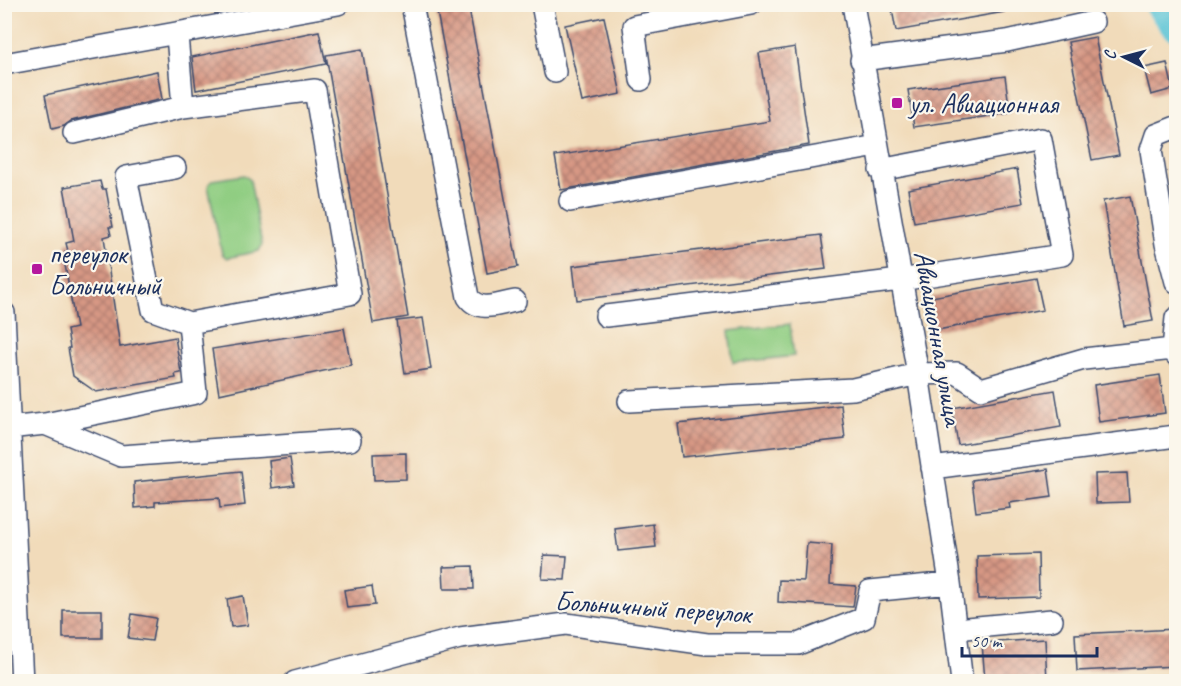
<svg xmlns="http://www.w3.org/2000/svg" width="1181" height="686" font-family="Caveat,sans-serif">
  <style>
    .pitch { fill: #90cd82; stroke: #567e70; stroke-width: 1.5 }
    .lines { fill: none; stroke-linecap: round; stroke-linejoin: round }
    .river { stroke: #59c3d5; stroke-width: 33 }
    .building { fill: url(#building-cross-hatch) }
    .minor-casing { stroke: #3b496c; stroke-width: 24 }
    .minor { stroke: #fff; stroke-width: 21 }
    .poi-dot { fill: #b5179e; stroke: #fbf7ec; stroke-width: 2 }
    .labels { text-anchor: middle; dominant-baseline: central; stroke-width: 4.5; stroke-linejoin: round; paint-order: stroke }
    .poi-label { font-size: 28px; fill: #1b2f5e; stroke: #fbf7ec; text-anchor: start }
    .street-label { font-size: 28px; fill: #1b2f5e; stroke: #fbf7ec }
  </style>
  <defs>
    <pattern id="building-cross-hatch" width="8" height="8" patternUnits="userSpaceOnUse" patternTransform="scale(1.5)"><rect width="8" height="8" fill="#d79884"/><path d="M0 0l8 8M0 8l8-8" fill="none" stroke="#ae7c6f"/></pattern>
  </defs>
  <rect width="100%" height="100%" fill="#fbf7ec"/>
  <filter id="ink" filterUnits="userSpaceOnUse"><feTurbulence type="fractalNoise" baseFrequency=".0167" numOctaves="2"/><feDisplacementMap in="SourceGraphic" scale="12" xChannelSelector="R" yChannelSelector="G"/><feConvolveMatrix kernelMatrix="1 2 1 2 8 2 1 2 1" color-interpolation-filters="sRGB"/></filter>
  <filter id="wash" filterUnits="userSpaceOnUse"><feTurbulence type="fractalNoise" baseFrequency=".008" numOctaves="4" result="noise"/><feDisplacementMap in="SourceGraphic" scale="24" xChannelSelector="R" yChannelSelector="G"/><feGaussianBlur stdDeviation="1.35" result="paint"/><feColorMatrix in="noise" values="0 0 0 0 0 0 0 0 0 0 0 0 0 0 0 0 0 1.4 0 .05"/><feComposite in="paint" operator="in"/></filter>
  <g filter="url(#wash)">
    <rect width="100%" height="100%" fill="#f1dbba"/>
    <path class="pitch" d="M 244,175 L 250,180 L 262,245 L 259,251 L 227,258 L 222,254 L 208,186 L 212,180 Z
      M 790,324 L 794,356 L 733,363 L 729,331 Z"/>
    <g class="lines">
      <path class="river" d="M 1161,4 L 1176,24"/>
    </g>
    <g id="blocks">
      <path class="building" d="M 447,4 L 468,4 L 518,267 L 487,273 L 436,7 Z
        M 891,4 L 1004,4 L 1004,12 L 896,31 Z
        M 604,17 L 621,94 L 582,102 L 565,25 Z
        M 319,31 L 326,64 L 196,90 L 192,57 Z
        M 1095,37 L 1119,155 L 1092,160 L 1068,42 Z
        M 795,47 L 809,145 L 561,190 L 555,156 L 770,121 L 759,53 Z
        M 362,49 L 408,317 L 373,323 L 326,55 Z
        M 1167,63 L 1173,89 L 1151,95 L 1144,68 Z
        M 157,71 L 162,99 L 71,121 L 64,126 L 52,129 L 45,95 Z
        M 1005,76 L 1010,113 L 914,127 L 908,90 Z
        M 1017,169 L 1023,203 L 914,222 L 908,189 Z
        M 100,181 L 102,189 L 106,189 L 113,227 L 109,227 L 111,235 L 104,237 L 120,347 L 175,337 L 181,373 L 175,374 L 176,378 L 96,392 L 73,376 L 68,348 L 70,348 L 67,330 L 76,328 L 64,259 L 66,259 L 65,252 L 68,251 L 66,243 L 74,241 L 64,187 Z
        M 1130,196 L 1153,321 L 1124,326 L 1103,201 Z
        M 821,235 L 826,269 L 577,300 L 573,266 Z
        M 1036,278 L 1043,310 L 932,331 L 926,298 Z
        M 423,318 L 431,369 L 405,373 L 397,321 Z
        M 344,328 L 351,365 L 219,394 L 212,349 Z
        M 1160,375 L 1165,413 L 1099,422 L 1094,385 Z
        M 1055,390 L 1061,427 L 958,445 L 952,408 Z
        M 841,405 L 845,439 L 682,457 L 678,424 Z
        M 406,453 L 406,479 L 374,480 L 373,454 Z
        M 290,458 L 294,485 L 272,488 L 269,461 Z
        M 1048,469 L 1052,497 L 1009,503 L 1010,508 L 976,512 L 972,480 Z
        M 241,471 L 245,505 L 220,508 L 219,498 L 155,502 L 155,506 L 135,508 L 134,482 Z
        M 1127,473 L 1129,502 L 1096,503 L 1095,474 Z
        M 653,524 L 656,547 L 618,551 L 615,529 Z
        M 807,543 L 832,545 L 830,584 L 856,586 L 853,607 L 778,602 L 779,580 L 804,581 Z
        M 1038,554 L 1039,597 L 978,599 L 977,556 Z
        M 544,555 L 567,556 L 565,580 L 542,579 Z
        M 473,566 L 474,589 L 444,589 L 443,567 Z
        M 372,586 L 375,605 L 347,608 L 344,590 Z
        M 243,596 L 248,625 L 231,627 L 227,599 Z
        M 63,610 L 102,610 L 102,638 L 63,638 Z
        M 132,614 L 156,618 L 152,641 L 128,638 Z
        M 1176,629 L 1176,666 L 1077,671 L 1075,634 Z
        M 1045,639 L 1047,681 L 985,681 L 982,643 Z"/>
    </g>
  </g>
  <g filter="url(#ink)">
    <use href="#blocks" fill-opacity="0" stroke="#3b496c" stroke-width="1.5"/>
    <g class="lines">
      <defs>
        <path id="minor" d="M 412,4 L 468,297 C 479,313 499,304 515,301
          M 542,4 L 555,72
          M 853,4 L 918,374 L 950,583 L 962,682
          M 861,60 L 1007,41 L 1093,22
          M 4,64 L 338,4
          M 641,80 L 634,26 L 751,4
          M 1176,127 L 1156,135 L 1151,150 L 1166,244 L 1176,282
          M 74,133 L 183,107
          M 175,168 L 126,177 L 153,310 L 189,323
          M 570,201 L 877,146
          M 4,313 L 22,682
          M 606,316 L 900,280 L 1062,255 L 1041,139 L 880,170
          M 1176,355 L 1173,349 L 1176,318
          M 629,401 L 853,389 L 918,374 L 957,373 L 981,389 L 1084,359 L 1173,349 L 1176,342
          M 45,424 L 121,456 L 350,440
          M 8,428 L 45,424 L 196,393 L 189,323 L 350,294 L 315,90 L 183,107 L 177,35
          M 932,468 L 1176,436
          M 956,629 L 1052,620
          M 295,682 L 460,638 L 566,624 L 707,644 L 798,644 L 864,618 L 870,591 L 950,583"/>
      </defs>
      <use href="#minor" class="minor-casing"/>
      <use href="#minor" class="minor"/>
    </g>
  </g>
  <g class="poi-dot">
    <rect x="891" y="97" width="12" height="12" rx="3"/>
    <rect x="31" y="263" width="12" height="12" rx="3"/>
  </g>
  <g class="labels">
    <g class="poi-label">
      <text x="909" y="103">ул. Авиационная</text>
      <text x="49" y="253">переулок<tspan x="49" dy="32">Больничный</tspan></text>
    </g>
    <g class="street-label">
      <text transform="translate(939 338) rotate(80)">Авиационная улица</text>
      <text transform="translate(653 607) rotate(4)">Больничный переулок</text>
    </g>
  </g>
  <rect width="1181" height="686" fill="none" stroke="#fbf7ec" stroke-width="24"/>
  <g transform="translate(1124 57) rotate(276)" stroke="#fbf7ec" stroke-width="4.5" paint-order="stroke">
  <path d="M0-4.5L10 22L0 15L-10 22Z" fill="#1b2f5e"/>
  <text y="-9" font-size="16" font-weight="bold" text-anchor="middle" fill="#1b2f5e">С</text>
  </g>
  <path d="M962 647v9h135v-9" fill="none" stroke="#1b2f5e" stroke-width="3"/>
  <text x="971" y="647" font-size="18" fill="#1b2f5e" stroke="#fbf7ec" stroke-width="4.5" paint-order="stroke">50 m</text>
</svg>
